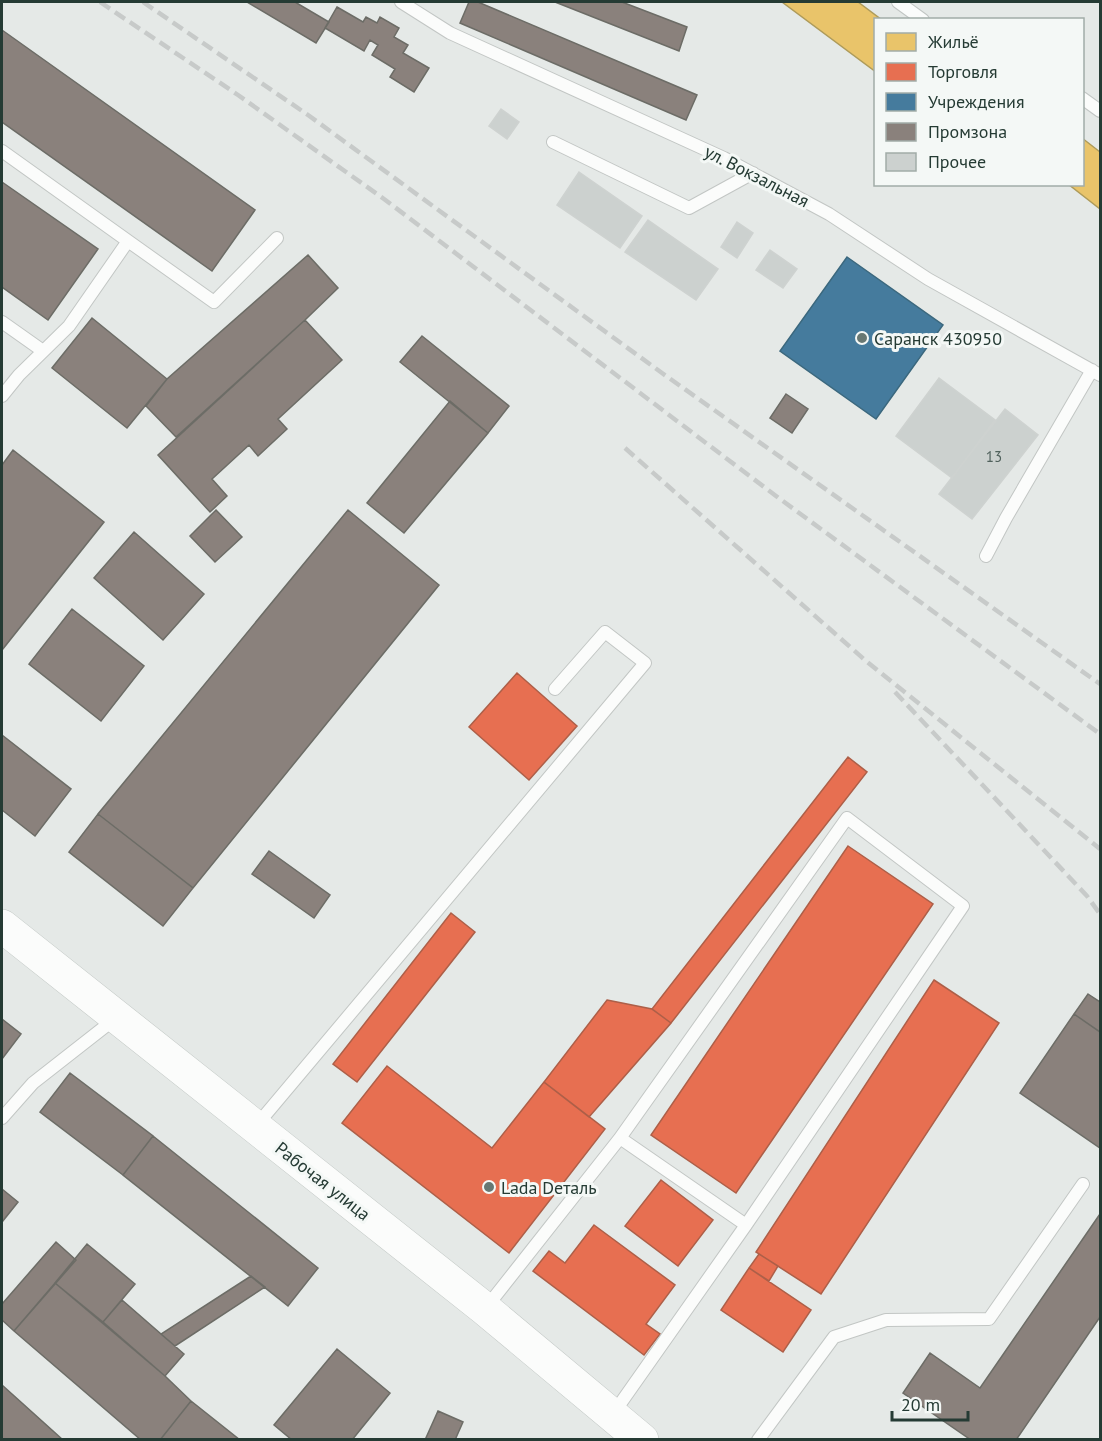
<svg xmlns="http://www.w3.org/2000/svg" width="1102" height="1441" font-family="'PT Sans',sans-serif">
  <style>
    .homes { fill: #e9c46a; stroke: #ae9b5a; stroke-width: 1.5 }
    .shops { fill: #e76f51; stroke: #ad5f48; stroke-width: 1.5 }
    .public { fill: #457b9d; stroke: #3b687e; stroke-width: 1.5 }
    .industry { fill: #8a817c; stroke: #6c6c66; stroke-width: 1.5 }
    .building { fill: #ccd1cf; stroke: #ced2d0; stroke-width: 1.5 }
    .lines { fill: none; stroke-linecap: round; stroke-linejoin: round }
    .lane-casing { stroke: #c2c6c4; stroke-width: 14 }
    .secondary-casing { stroke: #c1c7c4; stroke-width: 34 }
    .lane { stroke: #fbfcfb; stroke-width: 12 }
    .secondary { stroke: #fbfcfb; stroke-width: 33 }
    .rail { stroke: #c7cac9; stroke-width: 4.5; stroke-dasharray: 12 6; stroke-linecap: butt }
    .poi-dot { fill: #687873; stroke: #f4f8f6; stroke-width: 2 }
    .labels { text-anchor: middle; dominant-baseline: central; stroke-width: 6; stroke-linejoin: round; paint-order: stroke }
    .number-label { font-size: 15px; fill: #50615c }
    .street-label { font-size: 18px; fill: #253b34; stroke: #f4f8f6 }
    .poi-label { font-size: 18px; fill: #253b34; stroke: #f4f8f6; text-anchor: start }
  </style>
  <rect width="100%" height="100%" fill="#e5e9e7"/>
  <path class="homes" d="M 782,2 L 858,2 L 882,20 L 876,20 L 876,72 Z
    M 1082,138 L 1100,152 L 1100,209 L 1068,184 L 1082,184 Z"/>
  <path class="shops" d="M 517,673 L 577,726 L 529,780 L 469,727 Z
    M 848,757 L 867,772 L 671,1023 L 652,1009 Z
    M 848,846 L 933,904 L 736,1193 L 651,1135 Z
    M 451,913 L 475,932 L 357,1082 L 333,1064 Z
    M 934,980 L 999,1023 L 821,1294 L 756,1252 Z
    M 607,1000 L 652,1009 L 671,1023 L 589,1117 L 544,1082 Z
    M 387,1066 L 492,1148 L 544,1082 L 605,1129 L 509,1253 L 342,1123 Z
    M 661,1180 L 713,1220 L 678,1266 L 625,1226 Z
    M 594,1225 L 675,1285 L 646,1324 L 660,1334 L 644,1355 L 533,1271 L 549,1251 L 565,1263 Z
    M 759,1254 L 778,1266 L 769,1281 L 749,1268 Z
    M 749,1268 L 811,1310 L 783,1352 L 721,1310 Z"/>
  <path class="public" d="M 847,257 L 943,325 L 876,419 L 780,351 Z"/>
  <path class="industry" d="M 247,2 L 295,2 L 329,22 L 316,43 Z
    M 469,2 L 478,2 L 697,95 L 686,120 L 460,23 Z
    M 555,2 L 622,2 L 687,27 L 679,51 Z
    M 337,7 L 363,22 L 366,17 L 377,23 L 380,17 L 399,28 L 394,37 L 408,45 L 403,53 L 429,68 L 414,92 L 390,77 L 395,69 L 372,55 L 378,45 L 370,40 L 364,51 L 325,28 Z
    M 2,30 L 255,210 L 212,271 L 2,122 Z
    M 2,182 L 98,249 L 48,320 L 2,287 Z
    M 308,255 L 338,288 L 305,320 L 176,437 L 146,406 L 167,379 Z
    M 92,318 L 167,379 L 127,428 L 52,368 Z
    M 305,320 L 342,360 L 278,419 L 287,429 L 258,456 L 249,445 L 212,479 L 227,496 L 210,512 L 158,455 Z
    M 422,336 L 509,406 L 488,433 L 400,362 Z
    M 786,394 L 808,409 L 792,433 L 770,418 Z
    M 450,401 L 488,433 L 404,533 L 367,503 Z
    M 13,450 L 104,522 L 2,650 L 2,465 Z
    M 216,510 L 242,537 L 215,562 L 190,536 Z
    M 348,510 L 439,585 L 193,888 L 98,814 Z
    M 134,532 L 204,594 L 163,640 L 94,578 Z
    M 72,609 L 144,666 L 101,721 L 29,664 Z
    M 2,735 L 71,789 L 35,836 L 2,810 Z
    M 98,814 L 193,888 L 163,926 L 69,852 Z
    M 269,851 L 330,895 L 314,918 L 252,874 Z
    M 1088,994 L 1100,1002 L 1100,1032 L 1074,1014 Z
    M 1074,1014 L 1100,1032 L 1100,1148 L 1020,1093 Z
    M 2,1019 L 21,1034 L 2,1059 Z
    M 70,1073 L 153,1136 L 123,1175 L 40,1112 Z
    M 153,1136 L 318,1268 L 288,1306 L 123,1175 Z
    M 2,1189 L 18,1202 L 2,1222 Z
    M 1100,1214 L 1100,1317 L 1016,1440 L 971,1440 L 903,1393 L 930,1353 L 980,1388 Z
    M 56,1242 L 76,1260 L 14,1331 L 2,1320 L 2,1304 Z
    M 87,1244 L 135,1284 L 103,1322 L 55,1283 Z
    M 251,1276 L 265,1287 L 175,1346 L 161,1334 Z
    M 55,1283 L 165,1376 L 191,1401 L 160,1440 L 141,1440 L 14,1331 Z
    M 122,1300 L 184,1354 L 165,1376 L 103,1322 Z
    M 337,1349 L 390,1393 L 352,1440 L 292,1440 L 274,1425 Z
    M 2,1385 L 63,1440 L 2,1440 Z
    M 191,1401 L 240,1440 L 160,1440 Z
    M 438,1411 L 463,1422 L 455,1440 L 425,1440 Z"/>
  <path class="building" d="M 501,109 L 519,122 L 507,139 L 489,126 Z
    M 579,172 L 642,216 L 620,248 L 557,205 Z
    M 648,220 L 718,269 L 696,300 L 625,252 Z
    M 737,222 L 753,233 L 737,258 L 721,247 Z
    M 770,250 L 797,269 L 783,288 L 756,270 Z
    M 939,378 L 995,420 L 952,478 L 896,436 Z
    M 1005,409 L 1038,435 L 972,519 L 939,494 Z"/>
  <g class="lines">
    <defs>
      <path id="lane" d="M 401,2 L 450,33 L 724,158 L 829,214 L 928,279 L 1100,375
        M 898,2 L 923,20
        M 1082,98 L 1100,111
        M 553,142 L 689,208 L 753,173
        M 2,151 L 128,241
        M 2,322 L 43,351
        M 2,396 L 19,375 L 69,326 L 128,241 L 214,302 L 277,238
        M 986,556 L 1006,518 L 1092,370
        M 2,1118 L 33,1083 L 116,1018
        M 256,1126 L 645,663 L 605,632 L 555,689
        M 620,1138 L 746,1225
        M 485,1309 L 620,1138 L 847,818 L 963,906 L 746,1225 L 613,1414
        M 758,1440 L 834,1337 L 886,1320 L 989,1319 L 1083,1184"/>
      <path id="secondary" d="M 2,926 L 485,1309 L 642,1440"/>
    </defs>
    <use href="#lane" class="lane-casing"/>
    <use href="#secondary" class="secondary-casing"/>
    <use href="#lane" class="lane"/>
    <use href="#secondary" class="secondary"/>
    <path class="rail" d="M 100,2 L 238,95 L 384,199 L 776,496 L 1100,734
      M 143,2 L 308,115 L 662,373 L 1100,684
      M 625,448 L 866,661 L 1100,849
      M 895,692 L 1087,896 L 1100,914"/>
  </g>
  <g class="poi-dot">
    <circle cx="862" cy="338" r="6"/>
    <circle cx="489" cy="1187" r="6"/>
  </g>
  <g class="labels">
    <g class="number-label">
      <text x="994" y="456">13</text>
    </g>
    <g class="street-label">
      <text transform="translate(757 176) rotate(27)">ул. Вокзальная</text>
      <text transform="translate(323 1181) rotate(38)">Рабочая улица</text>
    </g>
    <g class="poi-label">
      <text x="874" y="338">Саранск 430950</text>
      <text x="501" y="1187">Lada Dеталь</text>
    </g>
  </g>
  <rect width="1102" height="1441" fill="none" stroke="#253b34" stroke-width="6"/>
  <rect x="874" y="18" width="210" height="168" fill="#f4f8f6" stroke="#a1aca8" stroke-width="1.5"/>
  <rect x="886" y="33" width="30" height="18" fill="#e9c46a" stroke="#a1aca8" stroke-width="1.5"/>
  <text x="928" y="48" font-size="18" fill="#253b34">Жильё</text>
  <rect x="886" y="63" width="30" height="18" fill="#e76f51" stroke="#a1aca8" stroke-width="1.5"/>
  <text x="928" y="78" font-size="18" fill="#253b34">Торговля</text>
  <rect x="886" y="93" width="30" height="18" fill="#457b9d" stroke="#a1aca8" stroke-width="1.5"/>
  <text x="928" y="108" font-size="18" fill="#253b34">Учреждения</text>
  <rect x="886" y="123" width="30" height="18" fill="#8a817c" stroke="#a1aca8" stroke-width="1.5"/>
  <text x="928" y="138" font-size="18" fill="#253b34">Промзона</text>
  <rect x="886" y="153" width="30" height="18" fill="#ccd1cf" stroke="#a1aca8" stroke-width="1.5"/>
  <text x="928" y="168" font-size="18" fill="#253b34">Прочее</text>
  <path d="M892 1411v9h76v-9" fill="none" stroke="#253b34" stroke-width="3"/>
  <text x="901" y="1411" font-size="18" fill="#253b34" stroke="#f4f8f6" stroke-width="4.5" paint-order="stroke">20 m</text>
</svg>
